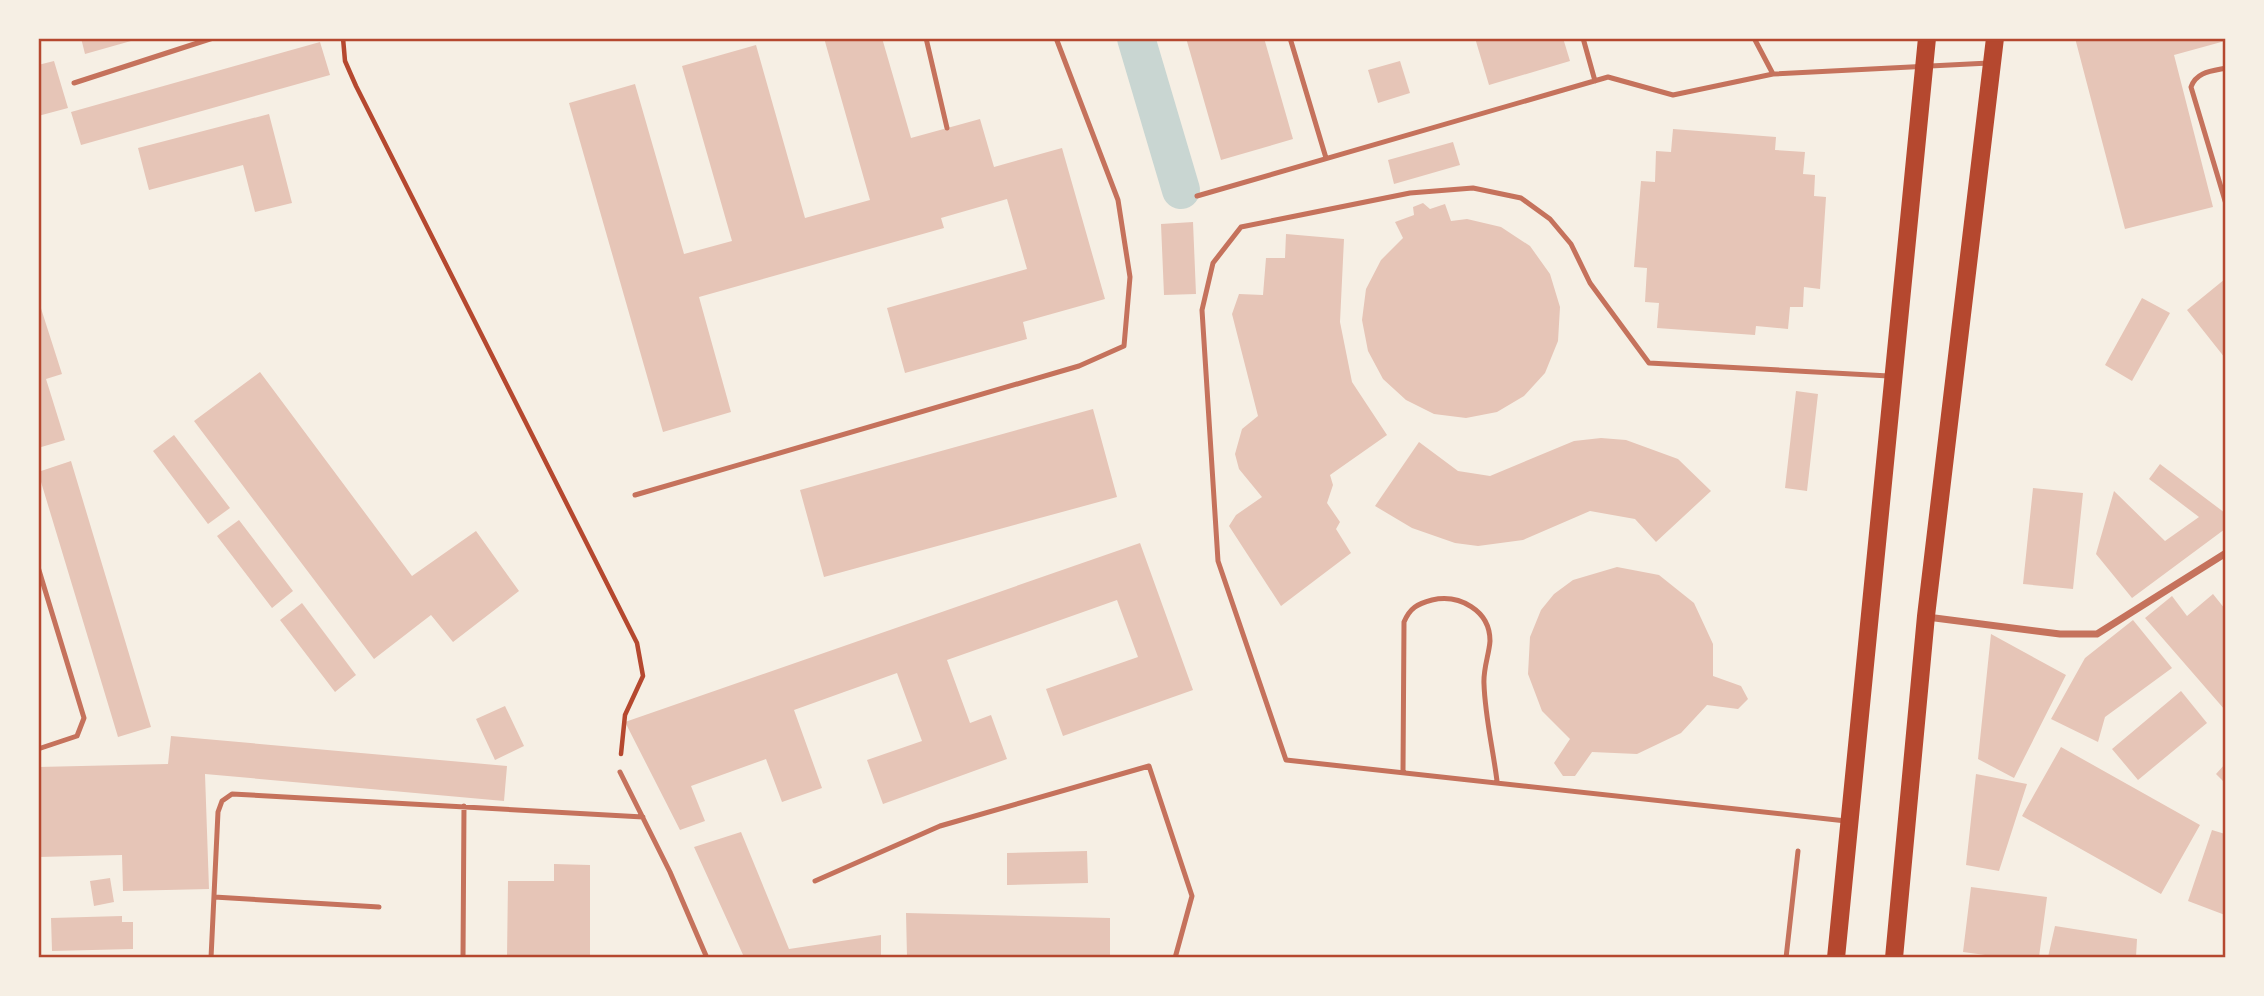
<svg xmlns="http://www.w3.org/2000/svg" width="2264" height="996" font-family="'Golos Text',sans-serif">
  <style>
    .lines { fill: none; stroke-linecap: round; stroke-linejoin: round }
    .canal { stroke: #c9d6d2; stroke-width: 38 }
    .building { fill: #e6c5b7 }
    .path { stroke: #b5482f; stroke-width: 4.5 }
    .service { stroke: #c5725c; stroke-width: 5 }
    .minor { stroke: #c5725c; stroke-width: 7 }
    .primary { stroke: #b5482f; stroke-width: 18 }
    .neatline { fill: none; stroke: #b5482f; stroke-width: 2.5 }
  </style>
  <rect width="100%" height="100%" fill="#f6efe4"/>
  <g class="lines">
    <path class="canal" d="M 1136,38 L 1181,190"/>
  </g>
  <path class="building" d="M 81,38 L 137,38 L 138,39 L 85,54 Z
    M 824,38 L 882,38 L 911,138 L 980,119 L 994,167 L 1062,148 L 1105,299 L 1023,322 L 1027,339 L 905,373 L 887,308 L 1027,269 L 1007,199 L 941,218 L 944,228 L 699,297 L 731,412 L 663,432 L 569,103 L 635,84 L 684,254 L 732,241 L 682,66 L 756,45 L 805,218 L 870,200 Z
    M 1186,38 L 1264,38 L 1293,139 L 1221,160 Z
    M 1475,38 L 1563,38 L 1570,61 L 1489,85 Z
    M 2075,38 L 2225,38 L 2225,41 L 2174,55 L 2213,207 L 2125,229 Z
    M 320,42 L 330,75 L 81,145 L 71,112 Z
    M 54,61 L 68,108 L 38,116 L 38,65 Z
    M 1400,61 L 1410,93 L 1378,103 L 1368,70 Z
    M 269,114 L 292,203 L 255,212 L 243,165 L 149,190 L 138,148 Z
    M 1673,129 L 1776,137 L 1775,150 L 1805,152 L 1803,174 L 1815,175 L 1814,196 L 1826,197 L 1820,289 L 1804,287 L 1803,307 L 1790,307 L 1788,329 L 1756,326 L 1755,335 L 1657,328 L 1659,303 L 1645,302 L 1647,268 L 1634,267 L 1641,181 L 1655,182 L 1656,151 L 1671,152 Z
    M 1453,142 L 1460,165 L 1394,184 L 1388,160 Z
    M 1423,203 L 1430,209 L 1445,204 L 1451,221 L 1467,219 L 1501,227 L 1530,246 L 1550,274 L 1560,307 L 1558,341 L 1545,373 L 1524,396 L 1497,412 L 1466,418 L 1434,414 L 1406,400 L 1383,379 L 1368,351 L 1362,320 L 1366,289 L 1381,260 L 1403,238 L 1395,222 L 1414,215 L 1413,207 Z
    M 1193,222 L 1196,294 L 1164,295 L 1161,224 Z
    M 1286,234 L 1344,239 L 1340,322 L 1352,382 L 1387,435 L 1330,475 L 1333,485 L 1327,503 L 1340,522 L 1336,529 L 1351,553 L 1281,606 L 1229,526 L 1236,515 L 1262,497 L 1239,469 L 1235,454 L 1242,429 L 1258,416 L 1232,314 L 1239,294 L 1263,295 L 1266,258 L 1285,258 Z
    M 2225,279 L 2225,358 L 2187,310 Z
    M 2142,298 L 2170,313 L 2132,381 L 2105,365 Z
    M 38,299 L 62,374 L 46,379 L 65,440 L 38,448 Z
    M 260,372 L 412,576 L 476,531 L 519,591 L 453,642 L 431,615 L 374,659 L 194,421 Z
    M 1796,391 L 1818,394 L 1807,491 L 1785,488 Z
    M 1093,409 L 1117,497 L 824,577 L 800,490 Z
    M 174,435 L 230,508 L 208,524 L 153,451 Z
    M 1601,438 L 1626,440 L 1678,459 L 1711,491 L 1656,542 L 1635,519 L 1590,511 L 1523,540 L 1478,546 L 1455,543 L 1412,528 L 1375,506 L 1419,442 L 1458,471 L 1490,476 L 1574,441 Z
    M 71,461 L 151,727 L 118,737 L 38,472 Z
    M 2160,464 L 2225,513 L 2225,529 L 2132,598 L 2096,554 L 2114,491 L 2165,541 L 2199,517 L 2149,479 Z
    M 2033,488 L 2083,493 L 2073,589 L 2023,584 Z
    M 239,520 L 293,591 L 272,608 L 217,536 Z
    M 1140,543 L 1193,690 L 1063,736 L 1046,689 L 1138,657 L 1117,600 L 947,660 L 970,723 L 991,715 L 1007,759 L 883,804 L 867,760 L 922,741 L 897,673 L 794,710 L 822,788 L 782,802 L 766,759 L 691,786 L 705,821 L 680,830 L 625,722 Z
    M 1617,567 L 1659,575 L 1694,603 L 1713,644 L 1713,676 L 1741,686 L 1748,699 L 1738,709 L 1707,705 L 1681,733 L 1637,754 L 1592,752 L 1575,776 L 1563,776 L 1554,763 L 1570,739 L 1542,711 L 1528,674 L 1530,637 L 1541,610 L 1554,594 L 1573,580 Z
    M 2213,594 L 2225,609 L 2225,710 L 2145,618 L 2172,596 L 2187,616 Z
    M 302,603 L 356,675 L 335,692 L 280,620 Z
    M 2133,620 L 2172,668 L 2105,717 L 2098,742 L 2051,719 L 2085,658 Z
    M 1991,634 L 2066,675 L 2014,778 L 1978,759 Z
    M 2181,691 L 2207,723 L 2138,780 L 2112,749 Z
    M 505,706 L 524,746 L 495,760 L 476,719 Z
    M 171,736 L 507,766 L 504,801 L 205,774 L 209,889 L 123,891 L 122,855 L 38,857 L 38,767 L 168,764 Z
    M 2061,747 L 2200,825 L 2161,894 L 2022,816 Z
    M 2225,764 L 2225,783 L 2216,774 Z
    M 1976,774 L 2027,784 L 1999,871 L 1966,865 Z
    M 2212,830 L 2225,834 L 2225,915 L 2188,901 Z
    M 741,832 L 789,949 L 881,935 L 881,957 L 744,957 L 694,847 Z
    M 1087,851 L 1088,883 L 1007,885 L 1007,853 Z
    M 554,864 L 590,865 L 590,957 L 507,957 L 508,881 L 554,881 Z
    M 110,878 L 114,902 L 94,906 L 90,881 Z
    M 1971,887 L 2047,897 L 2039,957 L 2000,957 L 1963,952 Z
    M 906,913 L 1110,918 L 1110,957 L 907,957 Z
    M 122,916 L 122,922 L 133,922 L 133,949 L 52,951 L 51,918 Z
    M 2055,926 L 2137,939 L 2136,957 L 2048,957 Z"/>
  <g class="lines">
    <path class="path" d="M 343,38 L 345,61 L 356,86 L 637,643 L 643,676 L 625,715 L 621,754"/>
    <path class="service" d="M 926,38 L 947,128
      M 1290,38 L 1326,158
      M 1583,38 L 1595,81
      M 1754,38 L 1773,74
      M 2226,68 C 2211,71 2196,72 2191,87 L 2226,204
      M 74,83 L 213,38
      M 1197,196 L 1608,77 L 1673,95 L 1773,74 L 1989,63
      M 635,495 L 1079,366 L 1124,346 L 1130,277 L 1118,200 L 1056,38
      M 38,567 L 84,718 L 77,736 L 38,749
      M 620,772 L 670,872 L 707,958
      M 1403,772 L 1404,622 C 1410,608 1417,604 1432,600 C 1459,594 1490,610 1490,641 C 1489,655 1483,669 1484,684 C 1485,716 1493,749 1497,781
      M 1846,821 L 1286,760 L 1218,561 L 1202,310 L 1213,263 L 1241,227 L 1410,193 L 1473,188 L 1521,198 L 1550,219 L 1571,244 L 1590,283 L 1649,363 L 1889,376
      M 815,881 L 940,826 L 1149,766 L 1192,896 L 1175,958
      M 214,897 L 379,907
      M 211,958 L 218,812 L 222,801 L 232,794 L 643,817
      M 463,958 L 464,806
      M 1786,958 L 1798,851"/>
    <path class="minor" d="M 1927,617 L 2060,634 L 2097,634 L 2226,553"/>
    <path class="primary" d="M 1836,958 L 1927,38
      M 1894,958 L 1926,616 L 1995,38"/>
  </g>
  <rect width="2264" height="996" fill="none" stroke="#f6efe4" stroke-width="80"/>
  <rect x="40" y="40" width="2184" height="916" class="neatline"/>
</svg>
